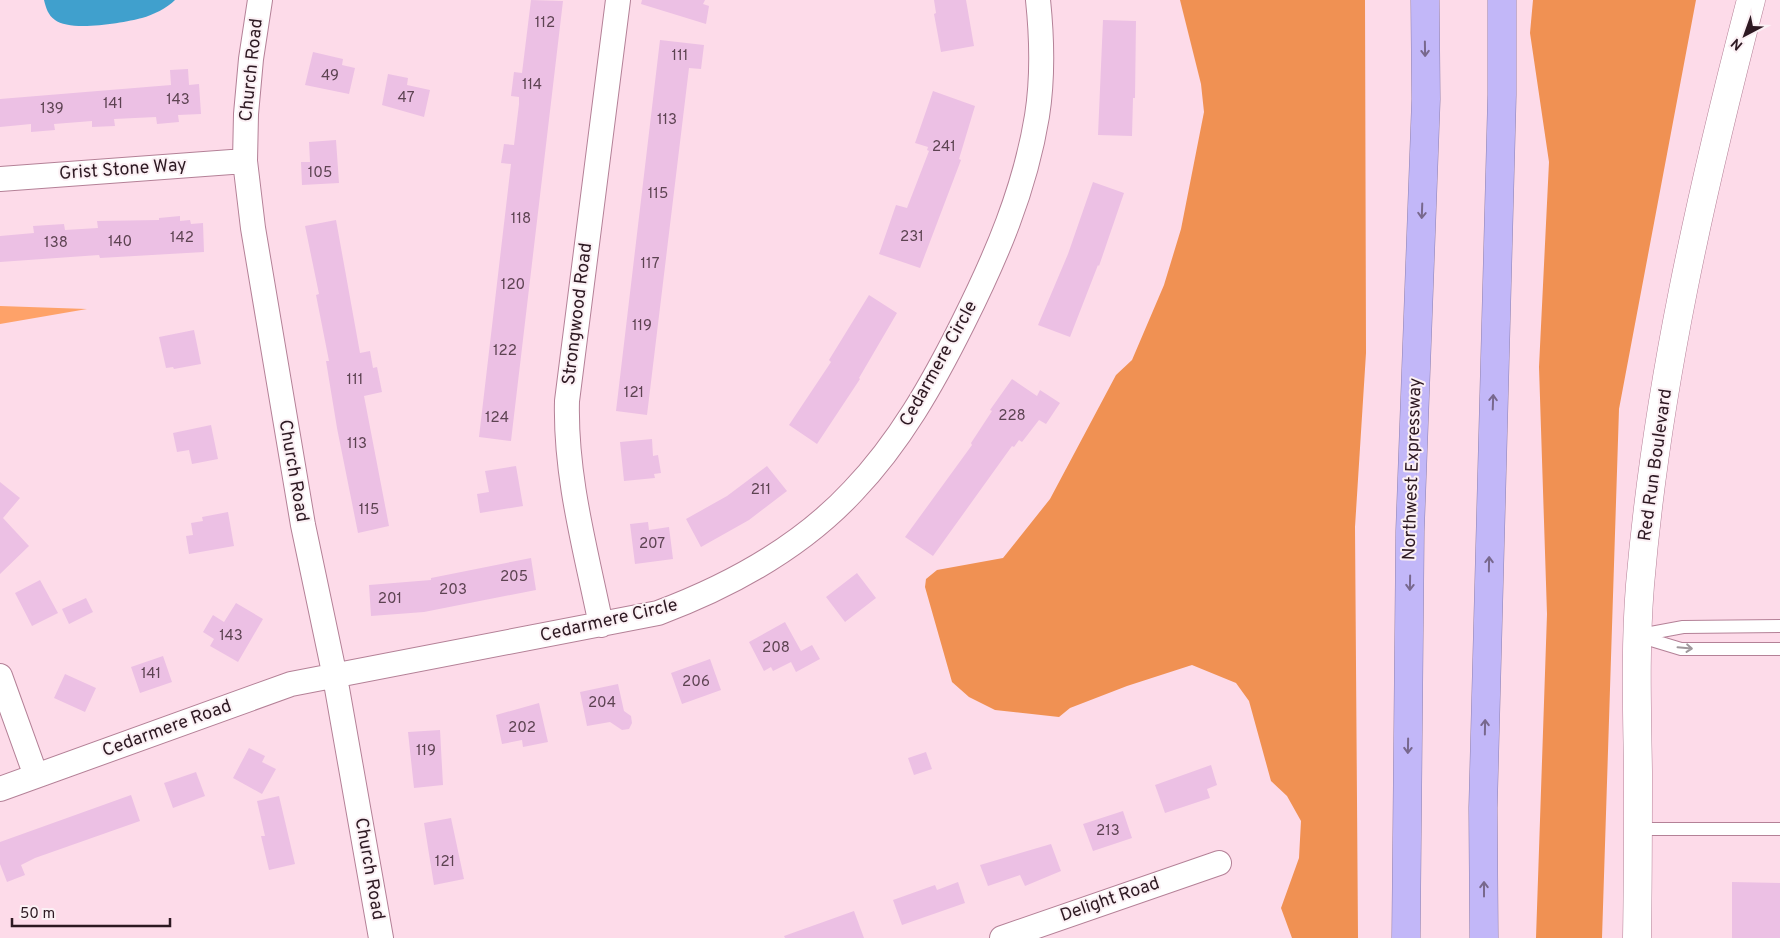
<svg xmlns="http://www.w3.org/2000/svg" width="1780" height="938" font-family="Overpass,sans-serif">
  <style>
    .green { fill: #fea269 }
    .forest { fill: #f09153 }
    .water { fill: #40a0cd }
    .building { fill: #ecc0e4 }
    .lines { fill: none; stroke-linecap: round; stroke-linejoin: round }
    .service-casing { stroke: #b48197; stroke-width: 14 }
    .minor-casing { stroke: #b48197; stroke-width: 26 }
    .secondary-casing { stroke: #b48197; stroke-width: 29 }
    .motorway-casing { stroke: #8e80ad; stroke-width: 29 }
    .service { stroke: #fff; stroke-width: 12 }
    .minor { stroke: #fff; stroke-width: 24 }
    .secondary { stroke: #fff; stroke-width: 28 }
    .motorway { stroke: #c2b7f8; stroke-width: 28 }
    .oneway { stroke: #78688d }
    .oneway2 { stroke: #a0989c }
    .labels { text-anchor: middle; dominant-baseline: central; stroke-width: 4; stroke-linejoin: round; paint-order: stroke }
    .number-label { font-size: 15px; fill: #5d4352 }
    .street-label { font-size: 18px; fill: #2d1922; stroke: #fbf0f4 }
  </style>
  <rect width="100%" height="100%" fill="#fddbe9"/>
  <path class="green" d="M 0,306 L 87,309 L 0,324 Z"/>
  <path class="forest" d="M 1180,0 L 1365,0 L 1366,353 L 1355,527 L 1358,938 L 1292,938 L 1281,908 L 1299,858 L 1301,821 L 1287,796 L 1271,781 L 1249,701 L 1236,683 L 1192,665 L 1127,686 L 1070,708 L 1059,717 L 995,710 L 969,697 L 952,682 L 925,587 L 926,579 L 937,570 L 1003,558 L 1050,499 L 1116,375 L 1132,360 L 1164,285 L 1181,229 L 1204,112 L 1201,84 Z
    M 1533,0 L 1696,0 L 1619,409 L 1602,938 L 1536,938 L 1547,614 L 1539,367 L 1549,162 L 1530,33 Z"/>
  <path class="water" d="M 44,0 L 175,0 C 167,8 153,15 142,18 C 123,23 70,32 55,20 C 48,15 46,8 44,0 Z"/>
  <path class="building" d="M 531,0 L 563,1 L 511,441 L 479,437 L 511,164 L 501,163 L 504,144 L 514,145 L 519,104 L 519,97 L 511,96 L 514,72 L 522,73 Z
    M 642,0 L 705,0 L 703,4 L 709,6 L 706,24 L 641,4 Z
    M 934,0 L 966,0 L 974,46 L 941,52 L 934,14 L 936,13 Z
    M 1103,20 L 1136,21 L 1135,98 L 1133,98 L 1132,136 L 1098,135 Z
    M 660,40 L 704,45 L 701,69 L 689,68 L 647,415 L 616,411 Z
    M 313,52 L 343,59 L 342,65 L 355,68 L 349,94 L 305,85 Z
    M 188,69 L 189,85 L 199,84 L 201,114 L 178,115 L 179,122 L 157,124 L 156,117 L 114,119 L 115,126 L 92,127 L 92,121 L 54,124 L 55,130 L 31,132 L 31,124 L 0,127 L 0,99 L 171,85 L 170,70 Z
    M 388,74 L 408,78 L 407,85 L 430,90 L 424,117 L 382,105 Z
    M 933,91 L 975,106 L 959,159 L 961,160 L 920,268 L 879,254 L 896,205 L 907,208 L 929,151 L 927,150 L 928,147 L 915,143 Z
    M 336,140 L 339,183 L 302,185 L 301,162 L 310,162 L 309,142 Z
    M 1093,182 L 1124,193 L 1099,266 L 1098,265 L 1070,337 L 1038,325 L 1068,254 Z
    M 180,216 L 180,221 L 190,220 L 191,224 L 203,223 L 204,252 L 100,258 L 99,255 L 0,262 L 0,236 L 34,233 L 33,226 L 64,224 L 65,230 L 98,228 L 97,221 L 159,220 L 159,218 Z
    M 336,220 L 360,353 L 370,351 L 373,368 L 377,367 L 382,392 L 364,396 L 389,526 L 358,533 L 337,428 L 326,361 L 329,361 L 316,295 L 319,294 L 305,226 Z
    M 869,295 L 897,313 L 859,378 L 860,379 L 817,444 L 789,425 L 831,362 L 829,360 Z
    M 194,330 L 201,364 L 174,369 L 173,367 L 166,368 L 159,337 Z
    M 1012,379 L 1037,396 L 1040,390 L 1060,403 L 1046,424 L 1039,420 L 1022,442 L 1019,440 L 1014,447 L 1012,446 L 933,556 L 905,537 L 972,445 L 971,443 L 992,411 L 990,410 Z
    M 211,425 L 218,459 L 192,464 L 189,450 L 177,452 L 173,433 Z
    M 652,439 L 653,456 L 658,455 L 661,473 L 654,474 L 655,478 L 624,481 L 620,442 Z
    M 516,466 L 523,506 L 480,513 L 477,494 L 489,492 L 485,471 Z
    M 767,466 L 787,491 L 749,520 L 701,547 L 686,519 L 727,496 Z
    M 0,482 L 20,498 L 3,518 L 29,546 L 0,574 Z
    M 228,512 L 234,546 L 189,554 L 186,536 L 193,535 L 191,523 L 203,521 L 202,517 Z
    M 648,522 L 649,530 L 669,527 L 673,559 L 635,564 L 630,524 Z
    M 531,558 L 536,590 L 424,612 L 371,616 L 369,585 L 431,580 L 431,578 Z
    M 857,573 L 876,598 L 845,622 L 826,597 Z
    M 40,580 L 58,613 L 32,626 L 15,593 Z
    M 86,598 L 93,612 L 69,624 L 62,609 Z
    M 236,603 L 263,619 L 238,662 L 210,646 L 214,639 L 203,632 L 213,615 L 224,622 Z
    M 785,622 L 801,651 L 812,645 L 820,659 L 796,672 L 791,662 L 773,671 L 771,667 L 764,671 L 749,642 Z
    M 163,656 L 172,682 L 140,693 L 131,667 Z
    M 710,659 L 721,690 L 682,704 L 671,673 Z
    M 65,674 L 96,688 L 85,712 L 54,698 Z
    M 618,684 L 624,711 L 631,716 L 632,723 L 629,729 L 622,730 L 610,722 L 587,726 L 580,692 Z
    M 539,703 L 548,742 L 523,747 L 522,740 L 502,744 L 496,715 Z
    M 440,730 L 443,785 L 414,788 L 408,732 Z
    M 249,748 L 265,756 L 262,762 L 276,769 L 262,794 L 233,778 Z
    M 926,752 L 932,769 L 914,775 L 908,758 Z
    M 1211,765 L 1217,785 L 1207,789 L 1210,798 L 1165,813 L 1155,785 Z
    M 196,772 L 205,796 L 173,808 L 164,783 Z
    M 131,795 L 140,821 L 35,858 L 21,865 L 25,875 L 7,882 L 0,864 L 0,842 Z
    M 279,796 L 295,864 L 269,870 L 261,836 L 265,836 L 257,801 Z
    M 1123,811 L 1132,838 L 1093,851 L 1083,824 Z
    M 451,818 L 464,879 L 434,885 L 424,823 Z
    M 1051,844 L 1061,871 L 1025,886 L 1020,875 L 988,886 L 980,865 Z
    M 958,882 L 965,903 L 902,925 L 893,900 L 935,885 L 937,890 Z
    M 1732,882 L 1780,883 L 1780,938 L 1732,938 Z
    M 854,911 L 864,938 L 785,938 L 784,936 Z"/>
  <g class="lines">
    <defs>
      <path id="service" d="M 1640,635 L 1683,627 L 1780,626
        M 1638,636 L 1681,649 L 1780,649
        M 1638,829 L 1780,829"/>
      <path id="minor" d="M 260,0 L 251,59 L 246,114 L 245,161 L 253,228 L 303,525 L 335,677 L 381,938
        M 0,179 L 245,161
        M 601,625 C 586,551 565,477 567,401 L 618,0
        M 0,676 L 36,776
        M 0,789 L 291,684 L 658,613 C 730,586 800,548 853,491 C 900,442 933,383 963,323 C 996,257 1025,190 1037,116 C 1043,78 1042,38 1038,0
        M 1002,938 L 1219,863"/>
      <path id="secondary" d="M 1637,938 C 1638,882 1638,827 1638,771 C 1637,709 1635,647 1640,585 C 1657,387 1701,192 1751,0"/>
      <path id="motorway" d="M 1406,938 L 1410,531 L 1426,99 L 1425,0
        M 1484,938 L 1483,808 L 1502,95 L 1502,0"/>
    </defs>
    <use href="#service" class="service-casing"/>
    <use href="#minor" class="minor-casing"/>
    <use href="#secondary" class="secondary-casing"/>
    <use href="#motorway" class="motorway-casing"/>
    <use href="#service" class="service"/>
    <use href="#minor" class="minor"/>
    <use href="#secondary" class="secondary"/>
    <use href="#motorway" class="motorway"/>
  </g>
  <defs><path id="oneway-shaft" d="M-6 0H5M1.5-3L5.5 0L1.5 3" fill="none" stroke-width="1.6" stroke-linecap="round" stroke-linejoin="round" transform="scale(1.25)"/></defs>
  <g class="oneway">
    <use href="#oneway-shaft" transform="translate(1425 49) rotate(89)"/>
    <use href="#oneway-shaft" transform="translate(1422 211) rotate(92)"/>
    <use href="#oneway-shaft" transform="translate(1493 402) rotate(-88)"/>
    <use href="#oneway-shaft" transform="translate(1489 564) rotate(-89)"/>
    <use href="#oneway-shaft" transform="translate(1410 583) rotate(91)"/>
    <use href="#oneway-shaft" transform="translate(1485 727) rotate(-89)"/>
    <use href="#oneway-shaft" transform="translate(1408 746) rotate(91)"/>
    <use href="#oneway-shaft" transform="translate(1484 889) rotate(-90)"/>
  </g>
  <use class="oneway2" href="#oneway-shaft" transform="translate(1685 648) rotate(5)"/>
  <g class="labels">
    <g class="number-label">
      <text x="545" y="23">112</text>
      <text x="680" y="56">111</text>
      <text x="330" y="76">49</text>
      <text x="532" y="85">114</text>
      <text x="406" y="98">47</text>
      <text x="178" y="100">143</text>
      <text x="113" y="104">141</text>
      <text x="52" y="109">139</text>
      <text x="667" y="120">113</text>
      <text x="944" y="147">241</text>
      <text x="320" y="173">105</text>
      <text x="658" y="194">115</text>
      <text x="521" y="219">118</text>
      <text x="912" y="237">231</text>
      <text x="182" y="238">142</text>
      <text x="120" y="242">140</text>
      <text x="56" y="243">138</text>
      <text x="650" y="264">117</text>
      <text x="513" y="285">120</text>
      <text x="642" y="326">119</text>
      <text x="505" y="351">122</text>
      <text x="355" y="380">111</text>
      <text x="634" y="393">121</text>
      <text x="1012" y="416">228</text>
      <text x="497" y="418">124</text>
      <text x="357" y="444">113</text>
      <text x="761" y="490">211</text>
      <text x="369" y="510">115</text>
      <text x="652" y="544">207</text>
      <text x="514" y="577">205</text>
      <text x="453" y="590">203</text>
      <text x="390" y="599">201</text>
      <text x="231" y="636">143</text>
      <text x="776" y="648">208</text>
      <text x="151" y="674">141</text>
      <text x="696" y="682">206</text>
      <text x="602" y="703">204</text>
      <text x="522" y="728">202</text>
      <text x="426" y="751">119</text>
      <text x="1108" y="831">213</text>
      <text x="445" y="862">121</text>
    </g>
    <g class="street-label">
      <text transform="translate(252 70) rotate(-84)">Church Road</text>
      <text transform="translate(123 170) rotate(-4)">Grist Stone Way</text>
      <text transform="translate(578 314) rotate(-83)">Strongwood Road</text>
      <text transform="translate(939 364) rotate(-61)">Cedarmere Circle</text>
      <text transform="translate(1656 465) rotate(-82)">Red Run Boulevard</text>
      <text transform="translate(1413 469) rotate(-88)">Northwest Expressway</text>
      <text transform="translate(293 471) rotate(80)">Church Road</text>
      <text transform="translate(609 621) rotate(-13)">Cedarmere Circle</text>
      <text transform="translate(167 729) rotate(-20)">Cedarmere Road</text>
      <text transform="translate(369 869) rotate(80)">Church Road</text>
      <text transform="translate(1110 900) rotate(-19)">Delight Road</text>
    </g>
  </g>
  <g transform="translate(1745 35) rotate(221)" stroke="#fbf0f4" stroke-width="4" paint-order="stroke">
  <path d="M0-4L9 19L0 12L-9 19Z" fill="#2d1922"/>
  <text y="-8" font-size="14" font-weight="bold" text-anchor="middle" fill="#2d1922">N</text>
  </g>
  <path d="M12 918v8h158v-8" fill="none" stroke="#2d1922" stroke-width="2.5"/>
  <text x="20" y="918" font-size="15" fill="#2d1922" stroke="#fbf0f4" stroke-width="4" paint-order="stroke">50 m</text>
</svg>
